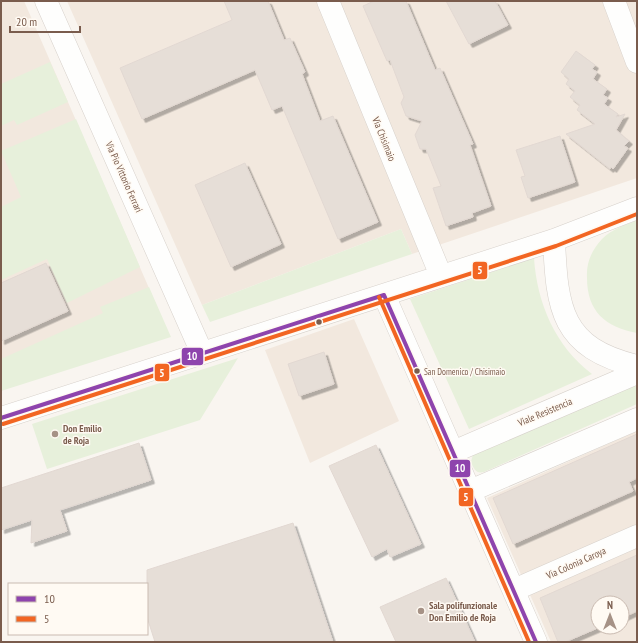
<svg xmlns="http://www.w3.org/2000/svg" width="638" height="643" font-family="'PT Sans Narrow',sans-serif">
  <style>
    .residential { fill: #f2e8de; fill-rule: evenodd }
    .green { fill: #e7f0db }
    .building { fill: #e6ded7; stroke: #e2d8d2; filter: url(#shadow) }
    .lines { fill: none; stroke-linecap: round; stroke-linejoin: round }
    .minor-casing { stroke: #d7d1cb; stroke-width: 23 }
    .minor { stroke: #fefefd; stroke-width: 22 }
    .bus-1-casing { stroke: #fffaf3; stroke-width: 7 }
    .bus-2-casing { stroke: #fffaf3; stroke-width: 7 }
    .bus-1 { stroke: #8e44ad; stroke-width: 4 }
    .bus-2 { stroke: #f26522; stroke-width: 4 }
    .bus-dot { fill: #7a5c4d; stroke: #fffaf3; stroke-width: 1.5 }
    .poi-dot { fill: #a69286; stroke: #fffaf3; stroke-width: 1.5 }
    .labels { text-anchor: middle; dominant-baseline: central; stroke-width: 3; stroke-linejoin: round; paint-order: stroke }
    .bus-label { font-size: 9px; fill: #7a5c4d; stroke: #fffaf3; text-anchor: start }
    .street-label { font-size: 10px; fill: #7a5c4d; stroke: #fffaf3 }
    .poi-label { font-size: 10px; font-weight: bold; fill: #7a5c4d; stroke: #fffaf3; text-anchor: start }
    .line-badge { stroke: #fffaf3; stroke-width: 1.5 }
    .badge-label { font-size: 11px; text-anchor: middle; font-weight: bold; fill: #fff }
  </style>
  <defs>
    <filter id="shadow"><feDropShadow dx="3.5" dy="3.5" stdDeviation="0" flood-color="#0004"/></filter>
  </defs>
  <rect width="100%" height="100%" fill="#f9f5f0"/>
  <path class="residential" d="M 1,1 L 24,1 L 162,318 L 1,385 Z
    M 67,1 L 637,1 L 637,178 L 412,254 L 401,229 L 202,305 Z
    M 354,319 L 399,421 L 310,463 L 265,350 Z
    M 637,431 L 637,642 L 551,642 L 487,498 ZM 598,603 L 622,603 L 622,627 L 598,627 Z"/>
  <path class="green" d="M 50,62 L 68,102 L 17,125 L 14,120 L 1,126 L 1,84 Z
    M 76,119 L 140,267 L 67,303 L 47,259 L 1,280 L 1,207 L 21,197 L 1,151 Z
    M 637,220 L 637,333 C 605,327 587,311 587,278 C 586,262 592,250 602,239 C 612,229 625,225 637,220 Z
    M 401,229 L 412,254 L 210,322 L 202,305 Z
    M 534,258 C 537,303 555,346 592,374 L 469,429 L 410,299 Z
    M 149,287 L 171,337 L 1,391 L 1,359 L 103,313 L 100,307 Z
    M 238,358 L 200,420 L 47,469 L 32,424 Z
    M 637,382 L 637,404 L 484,472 C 476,474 474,469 471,462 L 473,454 Z"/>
  <path class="building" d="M 224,1 L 268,1 L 284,40 L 290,38 L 305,72 L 302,74 L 320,121 L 333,116 L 378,222 L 338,239 L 282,106 L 272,110 L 255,70 L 142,119 L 120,68 L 232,20 Z
    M 374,1 L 406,1 L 435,70 L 440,68 L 473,144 L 470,145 L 491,206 L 472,213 L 473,217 L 446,226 L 433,188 L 441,186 L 426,149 L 420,149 L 415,135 L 422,121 L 406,116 L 401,103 L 404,97 L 390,60 L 387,61 L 363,6 Z
    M 446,1 L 495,1 L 508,25 L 469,44 Z
    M 576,51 L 595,65 L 592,69 L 597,72 L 593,79 L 607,89 L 603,95 L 608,98 L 604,104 L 618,114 L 616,117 L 625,114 L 616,130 L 629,141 L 624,146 L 628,148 L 613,169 L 611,167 L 610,169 L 566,134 L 595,124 L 577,110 L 580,105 L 570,97 L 575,91 L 566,84 L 569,79 L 561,72 Z
    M 560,136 L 575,182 L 528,198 L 521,177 L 525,176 L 516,150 Z
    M 245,163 L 281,244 L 231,267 L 195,185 Z
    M 46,263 L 68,311 L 1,341 L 1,283 Z
    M 324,352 L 334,384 L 299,396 L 288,364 Z
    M 637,434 L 637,478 L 629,482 L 633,491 L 513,544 L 493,498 Z
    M 139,443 L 151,480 L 60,510 L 67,531 L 31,543 L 32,520 L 1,530 L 1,488 Z
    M 376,445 L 421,544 L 390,557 L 387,549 L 372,557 L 329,466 Z
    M 293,523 L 333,642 L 155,642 L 147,617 L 147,570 Z
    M 637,555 L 637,611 L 622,618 L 622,603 L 598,603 L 598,627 L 600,627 L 565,642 L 558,642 L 540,598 Z
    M 446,578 L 475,642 L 396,642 L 380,607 Z"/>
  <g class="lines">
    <defs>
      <path id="minor" d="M 46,1 L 202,353
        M 328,1 L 441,276
        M 614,1 L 637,62
        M 554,240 C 557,309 561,348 637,366
        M 384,295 L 536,642
        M 1,418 L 554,240 L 637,208
        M 453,452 L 637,373
        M 470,491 L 637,419
        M 514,590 L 637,536"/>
    </defs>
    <use href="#minor" class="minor-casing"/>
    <use href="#minor" class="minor"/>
    <defs>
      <path id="bus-1" d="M 384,295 L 536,642
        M 1,418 L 384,295"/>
      <path id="bus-2" d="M 379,297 L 529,642
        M 3,424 L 556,246 L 637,214"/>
    </defs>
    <use href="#bus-1" class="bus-1-casing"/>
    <use href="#bus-2" class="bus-2-casing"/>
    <use href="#bus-1" class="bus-1"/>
    <use href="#bus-2" class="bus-2"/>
  </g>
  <g class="bus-dot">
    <circle cx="319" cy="322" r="3.5"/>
    <circle cx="417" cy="371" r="3.5"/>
  </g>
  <g class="poi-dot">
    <circle cx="55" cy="434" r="4"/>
    <circle cx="421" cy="611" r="4"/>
  </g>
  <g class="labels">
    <g class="bus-label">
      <text x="424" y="371">San Domenico / Chisimaio</text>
    </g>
    <g class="street-label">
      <text transform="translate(384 139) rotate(68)">Via Chisimaio</text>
      <text transform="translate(124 177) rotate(66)">Via Pio Vittorio Ferrari</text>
      <text transform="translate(545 412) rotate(-23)">Viale Resistencia</text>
      <text transform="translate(576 563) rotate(-24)">Via Colonia Caroya</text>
    </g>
    <g class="poi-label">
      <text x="63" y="428">Don Emilio<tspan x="63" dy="12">de Roja</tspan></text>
      <text x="429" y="605">Sala polifunzionale<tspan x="429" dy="12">Don Emilio de Roja</tspan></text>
    </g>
  </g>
  <g class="line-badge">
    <rect x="472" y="261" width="16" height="19" rx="4" fill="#f26522"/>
    <rect x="181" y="347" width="23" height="19" rx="4" fill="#8e44ad"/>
    <rect x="154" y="363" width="16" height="19" rx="4" fill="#f26522"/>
    <rect x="449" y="459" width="22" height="19" rx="4" fill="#8e44ad"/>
    <rect x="458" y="487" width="16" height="20" rx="4" fill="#f26522"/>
  </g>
  <g class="badge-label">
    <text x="480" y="274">5</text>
    <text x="192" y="360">10</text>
    <text x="162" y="377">5</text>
    <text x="460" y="472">10</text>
    <text x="466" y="501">5</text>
  </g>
  <rect width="638" height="643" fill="none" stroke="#7a5c4d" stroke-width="4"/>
  <rect x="8" y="583" width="140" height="52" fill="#fffaf3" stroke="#cabbb1"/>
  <rect x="16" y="596" width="20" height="6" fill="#8e44ad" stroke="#cabbb1"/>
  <text x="44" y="603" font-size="12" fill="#7a5c4d">10</text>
  <rect x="16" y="616" width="20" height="6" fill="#f26522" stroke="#cabbb1"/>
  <text x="44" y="623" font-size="12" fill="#7a5c4d">5</text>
  <g transform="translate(610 615)"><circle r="19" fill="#fffaf3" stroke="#cabbb1"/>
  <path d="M0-3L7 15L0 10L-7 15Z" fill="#a69286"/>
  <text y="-6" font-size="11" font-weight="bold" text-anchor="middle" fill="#7a5c4d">N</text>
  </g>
  <path d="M10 26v6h70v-6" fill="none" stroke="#7a5c4d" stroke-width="2"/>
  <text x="16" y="26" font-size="12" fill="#7a5c4d" stroke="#fffaf3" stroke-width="3" paint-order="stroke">20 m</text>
</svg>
